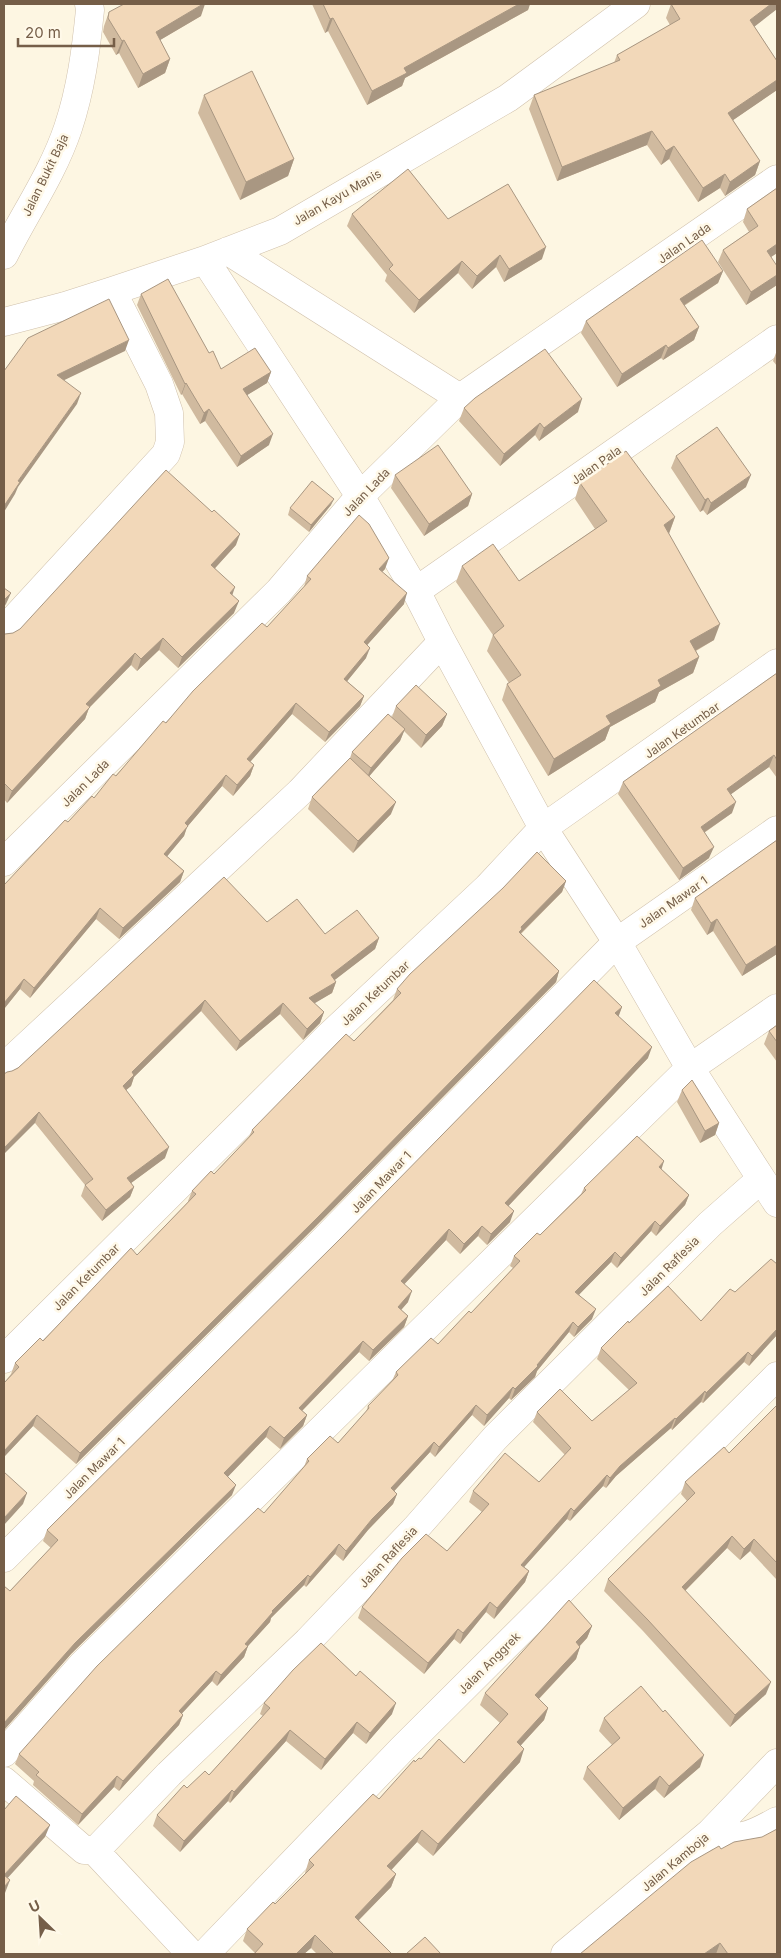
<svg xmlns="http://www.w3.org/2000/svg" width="781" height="1958" font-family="Inter,sans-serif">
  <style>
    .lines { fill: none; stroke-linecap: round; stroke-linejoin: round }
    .minor-casing { stroke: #d0c1ac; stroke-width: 29 }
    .tertiary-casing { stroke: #d0c1ac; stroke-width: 29 }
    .minor { stroke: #fff; stroke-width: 28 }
    .tertiary { stroke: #fff; stroke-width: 28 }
    .wall { fill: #d0ba9f }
    .shaded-wall { fill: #a99782 }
    .building { fill: #f2d8b9; stroke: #a99782 }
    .labels { text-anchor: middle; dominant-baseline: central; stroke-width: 5; stroke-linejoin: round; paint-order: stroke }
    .street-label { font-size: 12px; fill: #755e48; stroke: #fff9e9 }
  </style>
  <rect width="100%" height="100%" fill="#fdf6e2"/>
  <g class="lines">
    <defs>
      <path id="minor" d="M 228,251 L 460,398
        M 205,260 L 360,496 L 416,591 L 442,642 L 543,828 L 617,942 L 690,1068 L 777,1203
        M 4,322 L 65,306 L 112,291 L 205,260 L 280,231 L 508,98 L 636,4
        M 416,591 L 777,339
        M 4,630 L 166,454 L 170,442 L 169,413 L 159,384 L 112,291
        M 4,862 L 279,591 L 360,496 L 460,398 L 777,179
        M 4,1067 L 300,792 L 442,642
        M 4,1359 L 329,1036 L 488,887 L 543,828 L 777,663
        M 4,1558 L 325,1239 L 617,942 L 777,830
        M 4,1753 L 82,1665 L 388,1364 L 690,1068 L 777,1008
        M 4,1781 L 84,1850 L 94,1850 L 98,1848 L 169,1774 L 308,1641 L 416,1528 L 495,1438 L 710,1224 L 761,1179
        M 710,1833 C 737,1843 754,1834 777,1821
        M 94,1850 L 191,1954
        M 205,1954 L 402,1749 L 777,1376
        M 565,1954 L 710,1833 L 777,1763"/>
      <path id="tertiary" d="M 4,255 C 25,213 53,173 68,128 C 81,89 86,50 90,10 L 89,4"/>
    </defs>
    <use href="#minor" class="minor-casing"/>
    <use href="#tertiary" class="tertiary-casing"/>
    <use href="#minor" class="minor"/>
    <use href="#tertiary" class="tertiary"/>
  </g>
  <path class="wall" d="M 312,4 L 530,4 L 528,10 L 405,78 L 402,86 L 367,105 L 328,31 L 325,33 Z
    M 671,4 L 777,4 L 777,9 L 754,26 L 777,61 L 777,90 L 733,120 L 760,161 L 755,175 L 725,196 L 720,188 L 698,202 L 669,159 L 661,165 L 647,145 L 557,181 L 529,109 L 534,95 L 614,63 L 617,55 L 670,25 L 666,18 Z
    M 109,12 L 201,16 L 160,40 L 170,59 L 165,73 L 138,88 L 119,53 L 116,55 L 103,32 L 104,26 Z
    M 204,95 L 294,159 L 288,176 L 240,200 L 198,113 Z
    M 777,188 L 777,253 L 771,257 L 777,266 L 777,285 L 746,305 L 718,262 L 723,250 L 749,232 L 743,222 L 747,209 Z
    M 352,214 L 448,219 L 542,259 L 504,282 L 496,267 L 472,289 L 458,273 L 414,313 L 385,281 L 387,275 L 347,226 Z
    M 723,271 L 718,283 L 684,306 L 699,327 L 694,340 L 663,360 L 661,358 L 617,387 L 581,333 L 586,321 Z
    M 141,294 L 221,369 L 271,372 L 267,383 L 247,395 L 269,445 L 237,467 L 205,421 L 200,424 L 182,394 L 181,395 L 137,305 Z
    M 777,350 L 777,366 L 773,361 Z
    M 464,408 L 578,412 L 539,441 L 535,435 L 500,466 L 459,421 Z
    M 676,456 L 746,487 L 707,515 L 703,510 L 700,512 L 671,468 Z
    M 395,475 L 472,494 L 468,506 L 424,536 L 391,488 Z
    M 580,483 L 675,517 L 669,534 L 714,640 L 696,651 L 699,657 L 693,673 L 659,692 L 655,702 L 610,727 L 605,740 L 548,776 L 502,700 L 507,684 L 509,683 L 487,651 L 493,635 L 456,582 L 462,566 L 519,581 L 595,529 L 575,499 Z
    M 331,505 L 309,532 L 288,515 L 290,508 Z
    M 236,545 L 215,568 L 232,596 L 234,613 L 178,668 L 159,650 L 137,671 L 131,665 L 89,708 L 85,719 L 7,803 L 4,799 L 4,633 L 5,634 L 13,633 Z
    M 385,569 L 382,572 L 404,604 L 367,645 L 366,658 L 347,681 L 364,696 L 360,706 L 325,742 L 292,714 L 250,762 L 254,765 L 250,776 L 233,796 L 222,786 L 187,827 L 184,836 L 167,856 L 184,871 L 180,882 L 119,939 L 96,919 L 30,998 L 20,989 L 4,1009 L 4,885 L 68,822 L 94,798 L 166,723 L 267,627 L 304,587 L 307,576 Z
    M 777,673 L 777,778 L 769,767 L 731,794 L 732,813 L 704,833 L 709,858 L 679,880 L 618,794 L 623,782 Z
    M 396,706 L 447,714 L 442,726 L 421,748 L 404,731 L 400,741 L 369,776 L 391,814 L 353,853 L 308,809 L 312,797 L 350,758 L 352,752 L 392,717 Z
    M 777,840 L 777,954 L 742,976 L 713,931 L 707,935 L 691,910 L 695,898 Z
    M 566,881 L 562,892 L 521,934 L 559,971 L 556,982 L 314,1228 L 76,1464 L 33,1426 L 4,1457 L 4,1383 L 11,1374 L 15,1363 L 43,1341 L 137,1255 L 188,1202 L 188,1201 L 192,1191 L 214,1174 L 249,1137 L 252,1130 L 354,1041 L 393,1000 L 397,989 Z
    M 267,922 L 325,934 L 379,938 L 375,949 L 334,980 L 336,982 L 332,993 L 314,1003 L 324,1012 L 320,1023 L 303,1040 L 280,1014 L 236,1051 L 201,1011 L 134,1077 L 131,1086 L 126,1090 L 165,1158 L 131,1183 L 134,1187 L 130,1197 L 102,1221 L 81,1196 L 85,1185 L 35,1123 L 12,1071 Z
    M 622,1007 L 618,1016 L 648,1058 L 508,1206 L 510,1222 L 487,1245 L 478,1236 L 460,1254 L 446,1240 L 404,1284 L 408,1302 L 401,1310 L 408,1316 L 404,1327 L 369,1361 L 359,1352 L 302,1411 L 307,1415 L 303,1426 L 280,1449 L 266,1437 L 228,1476 L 232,1495 L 71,1654 L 4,1730 L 4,1586 L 10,1591 L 51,1548 L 43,1541 L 47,1530 Z
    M 777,1025 L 777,1062 L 764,1044 L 769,1031 Z
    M 682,1090 L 719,1123 L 715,1135 L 700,1143 L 677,1102 Z
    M 661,1169 L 689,1195 L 685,1205 L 656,1236 L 651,1231 L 617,1268 L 611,1262 L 579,1294 L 592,1319 L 574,1337 L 569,1332 L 537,1371 L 535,1377 L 511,1400 L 509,1398 L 484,1426 L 472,1415 L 435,1457 L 430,1452 L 394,1491 L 397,1494 L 393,1504 L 368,1530 L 343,1561 L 335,1554 L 306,1587 L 304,1585 L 271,1618 L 270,1622 L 248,1646 L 244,1657 L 217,1686 L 212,1681 L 182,1713 L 183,1715 L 179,1725 L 119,1791 L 114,1787 L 78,1825 L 33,1785 L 34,1781 L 15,1764 L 19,1754 L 264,1513 L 304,1467 L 307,1459 L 338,1443 L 366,1412 L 368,1406 L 392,1381 L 396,1372 L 438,1344 L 471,1313 L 513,1268 L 510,1266 L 514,1256 L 540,1235 L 581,1194 L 584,1188 Z
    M 777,1264 L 777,1335 L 749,1366 L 744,1362 L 703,1403 L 701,1402 L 672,1430 L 671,1428 L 616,1476 L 606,1488 L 603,1486 L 570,1521 L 567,1519 L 524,1567 L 529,1571 L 525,1582 L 494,1619 L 486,1612 L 460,1644 L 454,1639 L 424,1674 L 358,1618 L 362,1607 L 447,1551 L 482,1512 L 469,1502 L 473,1491 L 539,1482 L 565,1455 L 533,1422 L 537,1412 L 592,1421 L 629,1390 L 597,1359 L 601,1348 L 629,1323 L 701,1321 L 735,1292 Z
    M 777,1405 L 777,1580 L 750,1551 L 740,1560 L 727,1548 L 685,1591 L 766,1694 L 730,1727 L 643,1631 L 604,1591 L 608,1579 L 687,1501 L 681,1494 L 685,1482 L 729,1453 Z
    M 592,1626 L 587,1638 L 580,1646 L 576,1659 L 539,1699 L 548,1708 L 544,1720 L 520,1746 L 520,1762 L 433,1856 L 417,1842 L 391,1870 L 396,1874 L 391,1887 L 359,1920 L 392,1954 L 317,1954 L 311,1948 L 304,1954 L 254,1954 L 255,1953 L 243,1941 L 247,1929 L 275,1904 L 306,1874 L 305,1873 L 309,1860 L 379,1799 L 415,1762 L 421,1759 L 464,1763 L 500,1723 L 480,1705 L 485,1693 Z
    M 264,1703 L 392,1714 L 366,1744 L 353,1733 L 321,1770 L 286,1741 L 230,1803 L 228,1801 L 180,1852 L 153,1826 L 157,1815 L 187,1788 L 209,1775 L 263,1716 L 260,1714 Z
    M 604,1718 L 700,1767 L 664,1798 L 655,1789 L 619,1820 L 583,1779 L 587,1767 L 612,1745 L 599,1731 Z
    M 691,1862 L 777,1954 L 716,1954 Z"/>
  <path class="shaded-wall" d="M 203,4 L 205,4 L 201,16 L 150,46 L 156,32 Z
    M 519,4 L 530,4 L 528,10 L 405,78 L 402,86 L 367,105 L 372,91 L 404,68 Z
    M 771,4 L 777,4 L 777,9 L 745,34 L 750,20 Z
    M 333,18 L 328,31 L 325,33 L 330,19 Z
    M 124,40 L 119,53 L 116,55 L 122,41 Z
    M 170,59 L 165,73 L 138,88 L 143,74 Z
    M 777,80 L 777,90 L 723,127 L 728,113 Z
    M 652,131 L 647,145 L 557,181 L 562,167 Z
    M 674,146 L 669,159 L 661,165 L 666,151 Z
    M 294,159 L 288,176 L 240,200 L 246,182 Z
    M 760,161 L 755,175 L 725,196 L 730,182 Z
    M 725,174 L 720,188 L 698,202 L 703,188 Z
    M 777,244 L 777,253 L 762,263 L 767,251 Z
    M 546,247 L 542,259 L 504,282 L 509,269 Z
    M 500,255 L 496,267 L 472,289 L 477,276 Z
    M 462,261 L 458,273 L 414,313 L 419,300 Z
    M 723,271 L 718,283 L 675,311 L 680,299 Z
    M 777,275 L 777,285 L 746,305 L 751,292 Z
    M 699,327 L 694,340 L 663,360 L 668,348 Z
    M 129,340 L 125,351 L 52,386 L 57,375 Z
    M 666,345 L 661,358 L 617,387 L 622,374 Z
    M 271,372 L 267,383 L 239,400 L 243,389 Z
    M 186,383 L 182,394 L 181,395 L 185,384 Z
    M 81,393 L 77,404 L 18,487 L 15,494 L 4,512 L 4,506 L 18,481 Z
    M 582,399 L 578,412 L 539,441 L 544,428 Z
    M 209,409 L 205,421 L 200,424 L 204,413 Z
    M 540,423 L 535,435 L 500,466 L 504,454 Z
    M 273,434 L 269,445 L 237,467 L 241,456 Z
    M 751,475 L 746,487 L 707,515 L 711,503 Z
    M 472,494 L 468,506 L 424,536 L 429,524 Z
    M 708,498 L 703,510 L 700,512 L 705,500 Z
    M 334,499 L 331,505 L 309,532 L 311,525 Z
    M 675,517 L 669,533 L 658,541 L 664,525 Z
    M 240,534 L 236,545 L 207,577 L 211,565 Z
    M 389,558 L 385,569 L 375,579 L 379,569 Z
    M 235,587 L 231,599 L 230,593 Z
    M 11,593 L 6,604 L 4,607 L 4,600 Z
    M 407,593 L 404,604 L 360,653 L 364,642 Z
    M 239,601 L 234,613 L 178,668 L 182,657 Z
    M 720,624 L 714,640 L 684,657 L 690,641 Z
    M 163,638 L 159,650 L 137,671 L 141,659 Z
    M 370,648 L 366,658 L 340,690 L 344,679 Z
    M 135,653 L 131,665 L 89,708 L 85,719 L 7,803 L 12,791 L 86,704 Z
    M 699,657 L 693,673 L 659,692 L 655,702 L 610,727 L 605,740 L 548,776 L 554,759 L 606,716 L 658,680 Z
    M 364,696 L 360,706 L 325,742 L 329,732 Z
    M 296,703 L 292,714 L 243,770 L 247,759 Z
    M 447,714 L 442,726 L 421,748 L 426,735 Z
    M 405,729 L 400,741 L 366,780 L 371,768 Z
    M 774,755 L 769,767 L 723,800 L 727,789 Z
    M 254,765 L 250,776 L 233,796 L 237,785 Z
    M 226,775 L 222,786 L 187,827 L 184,836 L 160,865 L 164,854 L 185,823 Z
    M 396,802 L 391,814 L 353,853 L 358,841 Z
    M 736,802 L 732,813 L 696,838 L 701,827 Z
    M 714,847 L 709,858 L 679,880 L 683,868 Z
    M 184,871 L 180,882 L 119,939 L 123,928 Z
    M 566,881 L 562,892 L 520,934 L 515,943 L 521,927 Z
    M 100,908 L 96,919 L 30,998 L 34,988 Z
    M 717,919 L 713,931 L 707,935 L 711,923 Z
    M 379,938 L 375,949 L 327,986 L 331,975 Z
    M 777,945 L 777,954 L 742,976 L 746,965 Z
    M 559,971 L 556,982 L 314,1228 L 76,1464 L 80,1453 Z
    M 24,979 L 20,989 L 4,1009 L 4,1003 Z
    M 336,982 L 332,993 L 305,1009 L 309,998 Z
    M 205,1000 L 201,1011 L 134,1077 L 131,1086 L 119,1096 L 123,1086 L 132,1072 Z
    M 283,1003 L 280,1014 L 236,1051 L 240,1041 Z
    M 622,1007 L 618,1018 L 615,1013 Z
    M 324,1012 L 320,1023 L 303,1040 L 307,1029 Z
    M 652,1047 L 648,1058 L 501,1214 L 505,1203 Z
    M 39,1112 L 35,1123 L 4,1154 L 4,1148 Z
    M 719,1123 L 715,1135 L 700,1143 L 705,1131 Z
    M 169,1147 L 165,1158 L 123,1189 L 127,1178 Z
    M 664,1161 L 661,1171 L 659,1167 Z
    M 134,1187 L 130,1197 L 102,1221 L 106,1210 Z
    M 689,1195 L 685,1205 L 656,1236 L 660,1226 Z
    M 514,1211 L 510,1222 L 487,1245 L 491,1234 Z
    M 655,1221 L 651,1231 L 617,1268 L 621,1258 Z
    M 482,1226 L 478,1236 L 460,1254 L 464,1244 Z
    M 449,1229 L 446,1240 L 397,1292 L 401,1281 Z
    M 615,1252 L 611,1262 L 572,1302 L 575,1292 Z
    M 412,1291 L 408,1302 L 394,1318 L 398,1307 Z
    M 596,1309 L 592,1319 L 574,1337 L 578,1327 Z
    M 408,1316 L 404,1327 L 369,1361 L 373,1350 Z
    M 573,1322 L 569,1332 L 537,1371 L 535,1377 L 511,1400 L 515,1389 Z
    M 777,1329 L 777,1335 L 749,1366 L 752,1356 Z
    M 363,1341 L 359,1352 L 295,1418 L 299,1408 Z
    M 748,1352 L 744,1362 L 703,1403 L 706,1393 Z
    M 513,1387 L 509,1398 L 484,1426 L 487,1415 Z
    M 705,1391 L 701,1402 L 672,1430 L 676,1419 Z
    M 476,1405 L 472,1415 L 435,1457 L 439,1447 Z
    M 37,1415 L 33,1426 L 4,1457 L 4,1451 Z
    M 307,1415 L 303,1426 L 280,1449 L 284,1438 Z
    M 675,1418 L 671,1428 L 616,1476 L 606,1488 L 610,1478 L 620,1466 Z
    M 270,1426 L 266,1437 L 221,1484 L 224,1473 Z
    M 434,1442 L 430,1452 L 387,1499 L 391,1488 Z
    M 607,1475 L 603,1486 L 570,1521 L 574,1511 Z
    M 236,1485 L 232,1495 L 71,1654 L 4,1730 L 4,1723 L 75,1643 Z
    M 27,1493 L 23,1504 L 4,1525 L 4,1518 Z
    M 397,1494 L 393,1504 L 368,1530 L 343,1561 L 346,1551 L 372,1519 Z
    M 571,1508 L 567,1519 L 517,1575 L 521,1565 Z
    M 732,1536 L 727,1548 L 677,1599 L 682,1587 Z
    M 754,1539 L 750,1551 L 740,1560 L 744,1549 Z
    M 339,1544 L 335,1554 L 306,1587 L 310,1577 Z
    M 529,1571 L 525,1582 L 494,1619 L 497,1608 Z
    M 308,1575 L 304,1585 L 271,1618 L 270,1622 L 248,1646 L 244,1657 L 217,1686 L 221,1675 L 245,1644 L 272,1611 Z
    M 490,1602 L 486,1612 L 460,1644 L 463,1633 Z
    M 592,1626 L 587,1638 L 571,1655 L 576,1642 Z
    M 458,1629 L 454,1639 L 424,1674 L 428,1663 Z
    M 580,1647 L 576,1659 L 530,1708 L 535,1695 Z
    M 216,1671 L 212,1681 L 175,1721 L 179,1711 Z
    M 771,1682 L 766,1694 L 730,1727 L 735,1715 Z
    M 396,1703 L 392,1714 L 366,1744 L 370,1733 Z
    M 548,1708 L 544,1720 L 512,1755 L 517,1742 Z
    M 183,1715 L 179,1725 L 119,1791 L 123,1781 Z
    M 357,1722 L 353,1733 L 321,1770 L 325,1759 Z
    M 290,1730 L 286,1741 L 230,1803 L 234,1792 Z
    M 524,1749 L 520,1762 L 433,1856 L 438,1844 Z
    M 704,1755 L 700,1767 L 664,1798 L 669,1786 Z
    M 117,1776 L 114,1787 L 78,1825 L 82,1814 Z
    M 660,1776 L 655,1789 L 619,1820 L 623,1808 Z
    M 232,1790 L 228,1801 L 180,1852 L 184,1841 Z
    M 50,1825 L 45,1837 L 4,1882 L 4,1875 Z
    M 422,1830 L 417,1842 L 383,1879 L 387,1866 Z
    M 396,1874 L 391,1887 L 350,1929 L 355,1917 Z
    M 10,1880 L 5,1893 L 4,1895 L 4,1887 Z
    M 315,1935 L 311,1948 L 304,1954 L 296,1954 Z
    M 720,1943 L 716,1954 L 704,1954 Z"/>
  <path class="building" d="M 124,4 L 203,4 L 156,32 L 170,59 L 143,74 L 124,40 L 122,41 L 108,18 L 109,12 Z
    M 323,4 L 519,4 L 404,68 L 407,73 L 372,91 L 333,18 L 330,19 Z
    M 671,4 L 771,4 L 750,20 L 777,61 L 777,80 L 728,113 L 760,161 L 730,182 L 725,174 L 703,188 L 674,146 L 666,151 L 652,131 L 562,167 L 534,95 L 620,60 L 617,55 L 680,19 Z
    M 252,71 L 294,159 L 246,182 L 204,95 Z
    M 408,169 L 448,219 L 508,184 L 546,247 L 509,269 L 500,255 L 477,276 L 462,261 L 419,300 L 389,269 L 393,265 L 352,214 Z
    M 777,188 L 777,244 L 767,251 L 777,266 L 777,275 L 751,292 L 723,250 L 758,226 L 747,209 Z
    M 702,240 L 723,271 L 680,299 L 699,327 L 668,348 L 666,345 L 622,374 L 586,321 Z
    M 168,279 L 209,353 L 213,351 L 221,369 L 255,348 L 271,372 L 243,389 L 273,434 L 241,456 L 209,409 L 204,413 L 186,383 L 185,384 L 141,294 Z
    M 109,299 L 129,340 L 57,375 L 81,393 L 18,481 L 20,482 L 4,506 L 4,371 L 28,338 Z
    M 545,349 L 582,399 L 544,428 L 540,423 L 504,454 L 464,408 L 475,398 Z
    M 717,427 L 751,475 L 711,503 L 708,498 L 705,500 L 676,456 Z
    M 438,445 L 472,494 L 429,524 L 395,475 Z
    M 626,451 L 675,517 L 664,525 L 720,624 L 690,641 L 699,657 L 658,680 L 661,686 L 606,716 L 611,724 L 554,759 L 507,684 L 521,675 L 493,635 L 504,626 L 462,566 L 493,544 L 519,581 L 607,521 L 580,483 Z
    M 166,470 L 212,512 L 214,510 L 240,534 L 211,565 L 235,587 L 230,593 L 239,601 L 182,657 L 163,638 L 141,659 L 135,653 L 86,704 L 90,707 L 12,791 L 4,783 L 4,633 L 5,634 L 13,633 L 20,629 Z
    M 312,481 L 334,499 L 311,525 L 290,508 Z
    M 359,515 L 369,524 L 389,558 L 379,569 L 407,593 L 364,642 L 370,648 L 344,679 L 364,696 L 329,732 L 296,703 L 247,759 L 254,765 L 237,785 L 226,775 L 185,823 L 188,826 L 164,854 L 184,871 L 123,928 L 100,908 L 34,988 L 24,979 L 4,1003 L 4,885 L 65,820 L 68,822 L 92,796 L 94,798 L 113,774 L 116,776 L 163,721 L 166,723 L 193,691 L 262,623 L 267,627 L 311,579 L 307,576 Z
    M 4,588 L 11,593 L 4,600 Z
    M 777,673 L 777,760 L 774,755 L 727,789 L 736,802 L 701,827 L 714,847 L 683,868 L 623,782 Z
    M 416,685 L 447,714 L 426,735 L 396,706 Z
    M 388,714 L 405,729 L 371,768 L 352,752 Z
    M 350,758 L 396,802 L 358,841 L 312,797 Z
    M 777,840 L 777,945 L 746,965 L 717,919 L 711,923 L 695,898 Z
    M 537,852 L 566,881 L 521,927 L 522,929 L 519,932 L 559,971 L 318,1217 L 80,1453 L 37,1415 L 4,1451 L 4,1383 L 19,1367 L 15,1363 L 40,1338 L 43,1341 L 131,1248 L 137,1255 L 196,1194 L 192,1191 L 211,1171 L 214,1174 L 254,1132 L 252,1130 L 346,1034 L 354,1041 L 401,993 L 397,989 L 410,974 L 503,888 Z
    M 224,877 L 267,922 L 297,899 L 325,934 L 357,910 L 379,938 L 331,975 L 336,982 L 309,998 L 324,1012 L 307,1029 L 283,1003 L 240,1041 L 205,1000 L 132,1072 L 134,1075 L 123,1086 L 169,1147 L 127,1178 L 134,1187 L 106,1210 L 85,1185 L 93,1179 L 39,1112 L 4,1148 L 4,1074 L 7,1072 L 12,1071 L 18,1068 Z
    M 594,980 L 622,1007 L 615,1013 L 652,1047 L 505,1203 L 514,1211 L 491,1234 L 482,1226 L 464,1244 L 449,1229 L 401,1281 L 412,1291 L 398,1307 L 408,1316 L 373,1350 L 363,1341 L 299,1408 L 307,1415 L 284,1438 L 270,1426 L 224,1473 L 236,1485 L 75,1643 L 4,1723 L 4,1586 L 10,1591 L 58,1540 L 47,1530 L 340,1239 Z
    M 777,1025 L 777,1042 L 769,1031 Z
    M 692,1080 L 719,1123 L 705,1131 L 682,1090 Z
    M 637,1136 L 664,1161 L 659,1167 L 689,1195 L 660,1226 L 655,1221 L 621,1258 L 615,1252 L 575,1292 L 596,1309 L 578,1327 L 573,1322 L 537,1365 L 538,1366 L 515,1389 L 513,1387 L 487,1415 L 476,1405 L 439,1447 L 434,1442 L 391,1488 L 397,1494 L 372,1519 L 346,1551 L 339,1544 L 310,1577 L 308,1575 L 272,1611 L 273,1612 L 245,1644 L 248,1646 L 221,1675 L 216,1671 L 179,1711 L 183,1715 L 123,1781 L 117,1776 L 82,1814 L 36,1775 L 39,1772 L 19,1754 L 97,1666 L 258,1508 L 264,1513 L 309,1461 L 307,1459 L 330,1436 L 338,1443 L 369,1408 L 368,1406 L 398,1375 L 396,1372 L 431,1338 L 438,1344 L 469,1311 L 471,1313 L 520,1261 L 514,1256 L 537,1233 L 540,1235 L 586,1190 L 584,1188 Z
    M 771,1259 L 777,1264 L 777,1329 L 752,1356 L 748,1352 L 706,1393 L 705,1391 L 676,1419 L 675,1418 L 620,1466 L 610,1478 L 607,1475 L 574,1511 L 571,1508 L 521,1565 L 529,1571 L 497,1608 L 490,1602 L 463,1633 L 458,1629 L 428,1663 L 362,1607 L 402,1558 L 426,1534 L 447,1551 L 489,1504 L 473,1491 L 505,1453 L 539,1482 L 571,1448 L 537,1412 L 560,1389 L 592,1421 L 637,1383 L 601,1348 L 628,1321 L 629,1323 L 668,1286 L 701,1321 L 730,1289 L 735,1292 Z
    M 777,1405 L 777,1563 L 754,1539 L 744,1549 L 732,1536 L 682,1587 L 771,1682 L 735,1715 L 648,1620 L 608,1579 L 695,1493 L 685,1482 L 724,1447 L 729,1453 Z
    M 4,1472 L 27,1493 L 4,1518 Z
    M 569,1600 L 592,1626 L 576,1642 L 580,1647 L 535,1695 L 548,1708 L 517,1742 L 524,1749 L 438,1844 L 422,1830 L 387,1866 L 396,1874 L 355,1917 L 392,1954 L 334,1954 L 315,1935 L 296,1954 L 254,1954 L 263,1944 L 247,1929 L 273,1902 L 275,1904 L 314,1865 L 309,1860 L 373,1794 L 379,1799 L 414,1760 L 415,1762 L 419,1758 L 421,1759 L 439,1739 L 464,1763 L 508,1714 L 485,1693 Z
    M 321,1643 L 356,1676 L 360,1671 L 396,1703 L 370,1733 L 357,1722 L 325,1759 L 290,1730 L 234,1792 L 232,1790 L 184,1841 L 157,1815 L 184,1785 L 187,1788 L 205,1771 L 209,1775 L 270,1708 L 264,1703 L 293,1670 Z
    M 641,1686 L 663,1712 L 665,1710 L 704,1755 L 669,1786 L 660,1776 L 623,1808 L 587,1767 L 620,1738 L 604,1718 Z
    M 16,1796 L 50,1825 L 4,1875 L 10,1880 L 4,1887 L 4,1810 Z
    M 777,1829 L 777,1954 L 728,1954 L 720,1943 L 704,1954 L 580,1954 L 691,1862 L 719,1846 L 721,1849 L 734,1842 L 762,1837 Z
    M 425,1937 L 441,1954 L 406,1954 Z"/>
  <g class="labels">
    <g class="street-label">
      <text transform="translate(45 175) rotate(-64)">Jalan Bukit Baja</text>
      <text transform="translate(337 197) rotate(-30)">Jalan Kayu Manis</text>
      <text transform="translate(684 243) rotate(-35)">Jalan Lada</text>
      <text transform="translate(596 465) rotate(-35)">Jalan Pala</text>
      <text transform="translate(366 492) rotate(-46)">Jalan Lada</text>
      <text transform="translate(682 730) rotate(-35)">Jalan Ketumbar</text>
      <text transform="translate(85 783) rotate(-45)">Jalan Lada</text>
      <text transform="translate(673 902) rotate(-35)">Jalan Mawar 1</text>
      <text transform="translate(375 993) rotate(-43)">Jalan Ketumbar</text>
      <text transform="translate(381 1182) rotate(-46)">Jalan Mawar 1</text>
      <text transform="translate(669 1266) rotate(-45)">Jalan Raflesia</text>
      <text transform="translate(86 1277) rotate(-45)">Jalan Ketumbar</text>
      <text transform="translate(94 1468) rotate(-45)">Jalan Mawar 1</text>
      <text transform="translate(388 1557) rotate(-47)">Jalan Raflesia</text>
      <text transform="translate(489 1663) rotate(-45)">Jalan Anggrek</text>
      <text transform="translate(675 1862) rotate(-40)">Jalan Kamboja</text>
    </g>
  </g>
  <rect width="781" height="1958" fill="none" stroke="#755e48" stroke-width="10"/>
  <g transform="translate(40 1918) rotate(335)" stroke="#fff9e9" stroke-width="4" paint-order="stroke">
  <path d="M0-4L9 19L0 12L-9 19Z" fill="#755e48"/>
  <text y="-8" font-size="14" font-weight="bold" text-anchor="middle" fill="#755e48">U</text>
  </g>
  <path d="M18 38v8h96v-8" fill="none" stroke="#755e48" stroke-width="2.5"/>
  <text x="25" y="38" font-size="15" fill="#755e48" stroke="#fff9e9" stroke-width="4" paint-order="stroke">20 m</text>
</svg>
